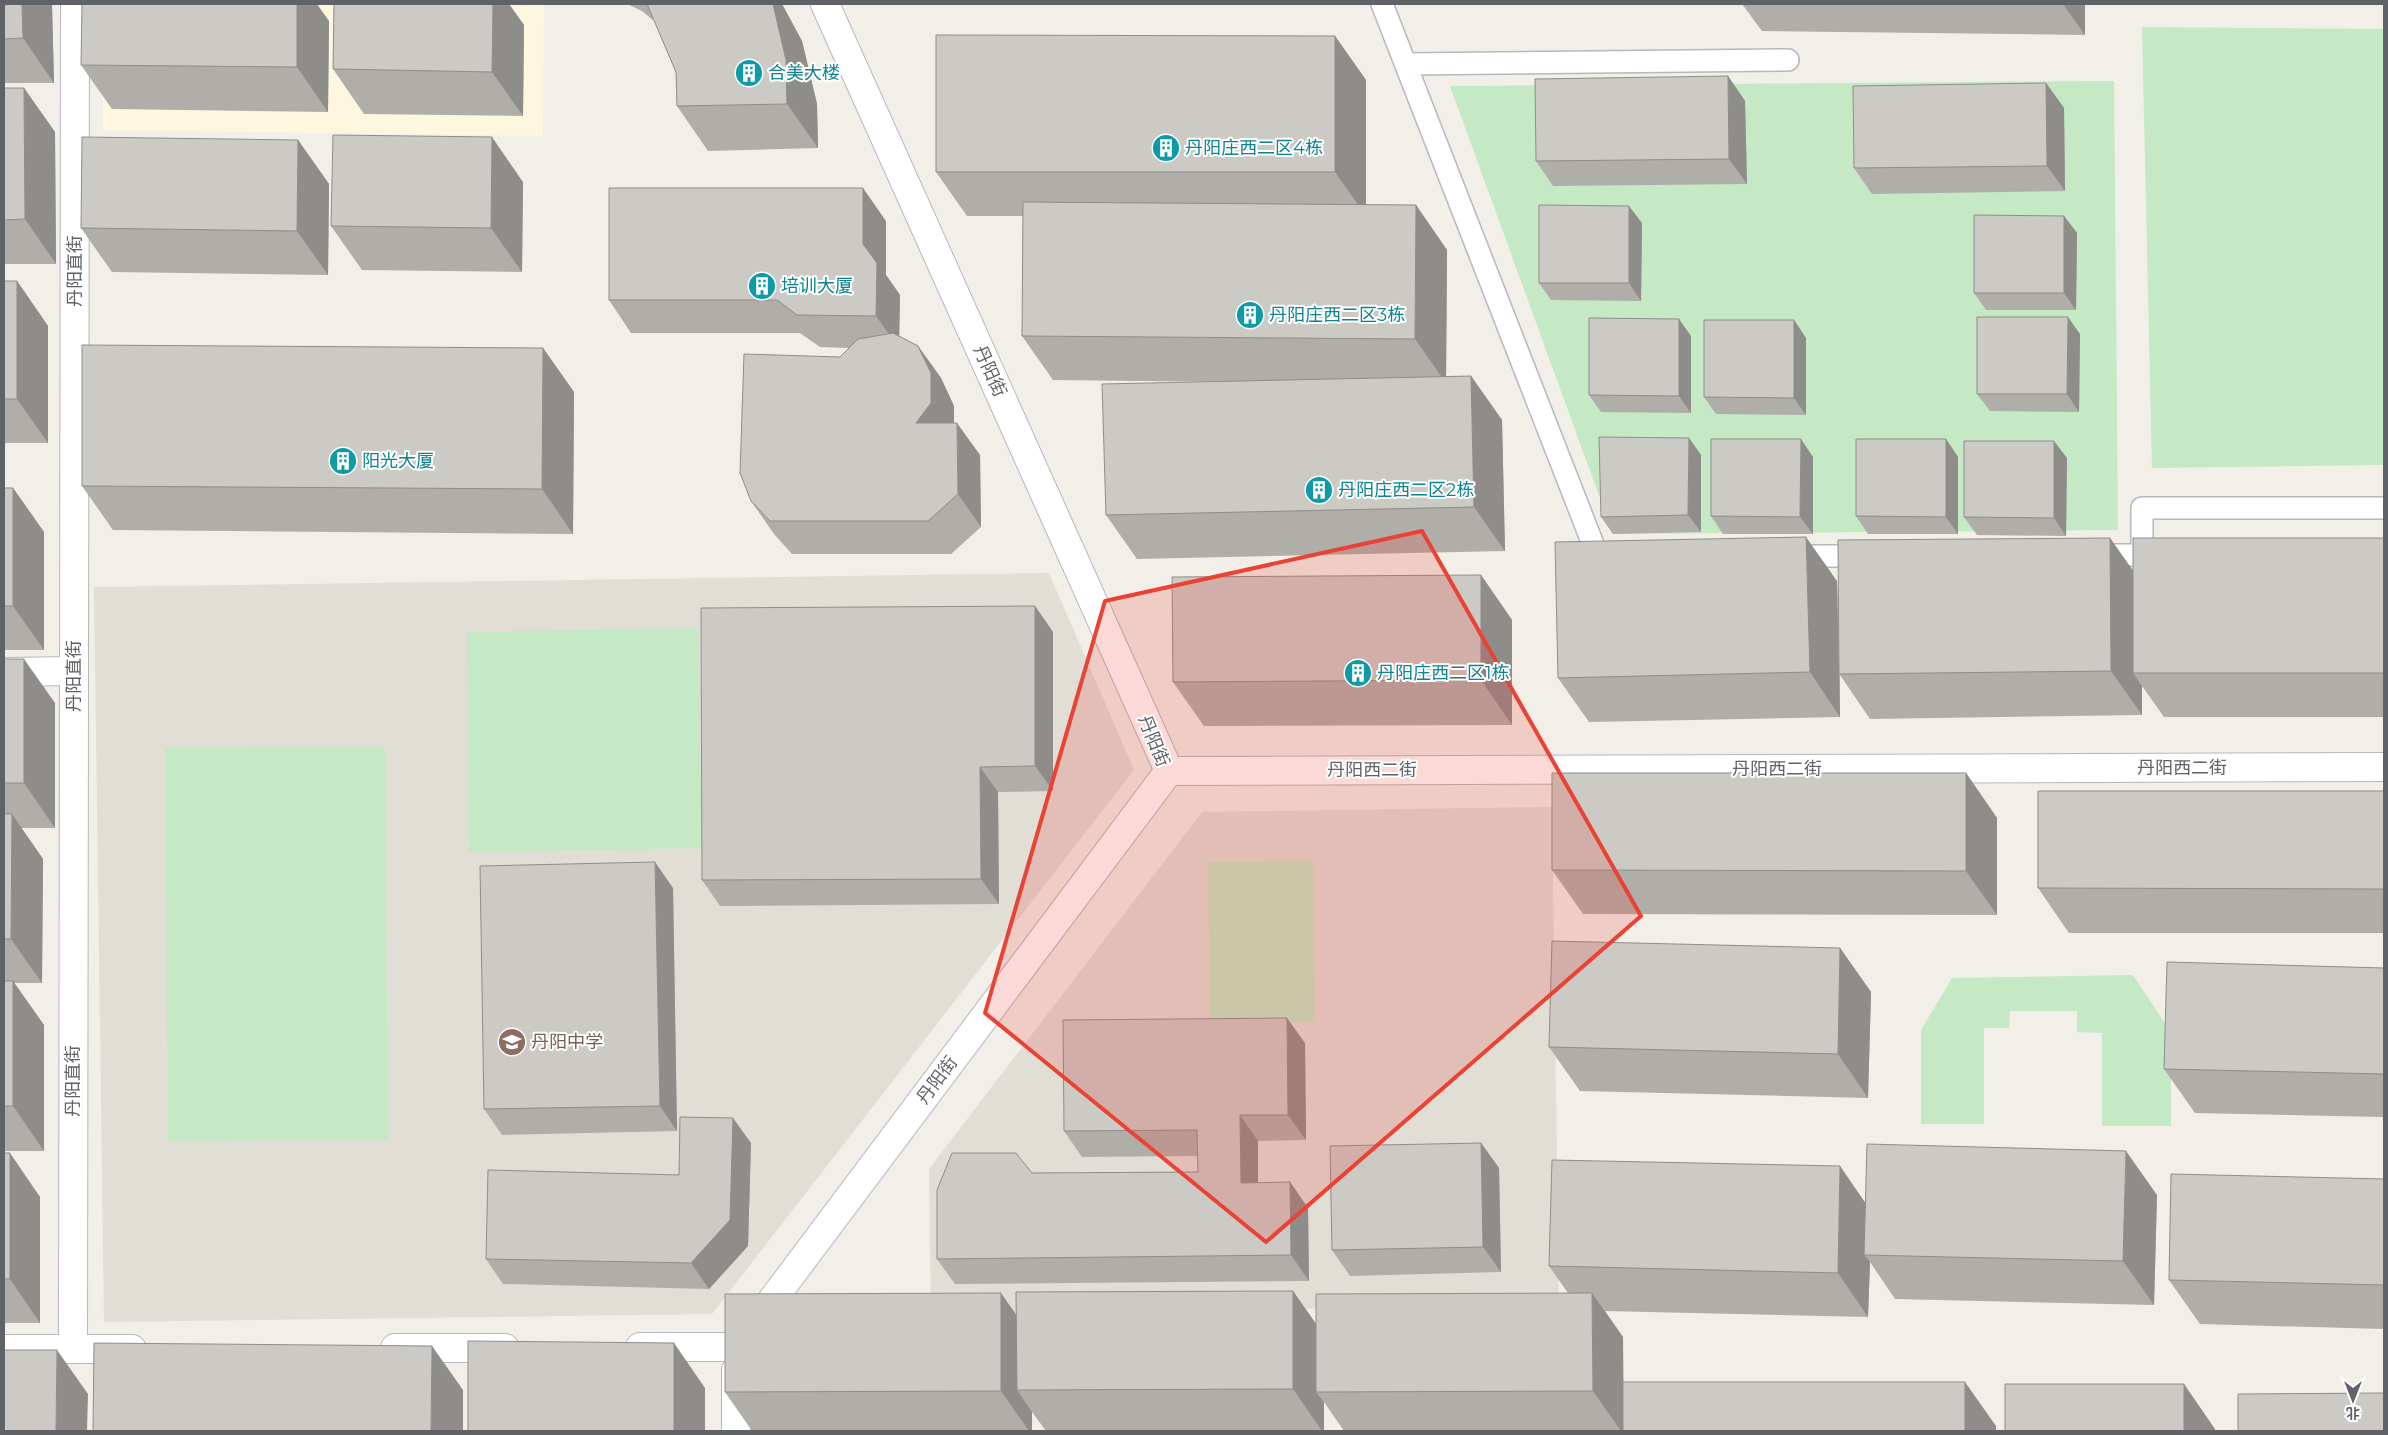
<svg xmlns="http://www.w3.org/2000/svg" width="2388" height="1435" font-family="Montserrat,'Noto Sans SC',sans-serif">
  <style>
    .commercial { fill: #fef7e0 }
    .education { fill: #e1ded6 }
    .green { fill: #c5e8c5 }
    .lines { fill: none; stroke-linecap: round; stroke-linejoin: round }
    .lane-casing { stroke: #b5b8bc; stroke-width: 24 }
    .street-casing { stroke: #b5b8bc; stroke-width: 30 }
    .lane { stroke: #fff; stroke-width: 21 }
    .street { stroke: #fff; stroke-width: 28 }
    .wall { fill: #afaea9 }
    .shaded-wall { fill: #8f8d8a }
    .building { fill: #cccac5; stroke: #8f8d8a }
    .marked { fill: #ea4335; fill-opacity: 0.2; stroke: #ea4335; stroke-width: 4; stroke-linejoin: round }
    .labels { text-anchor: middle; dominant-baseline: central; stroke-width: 4; stroke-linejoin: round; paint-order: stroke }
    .culture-label { font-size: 18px; fill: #0d838f; stroke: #fff; text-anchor: start }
    .street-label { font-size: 18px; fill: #5f6368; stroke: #fff }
    .education-label { font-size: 18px; fill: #785e54; stroke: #fff; text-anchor: start }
  </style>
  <rect width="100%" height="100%" fill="#f1efe8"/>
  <path class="commercial" d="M 102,4 L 544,4 L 543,136 L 103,130 Z"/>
  <path class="education" d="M 1049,573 L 1134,770 L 712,1314 L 104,1322 L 94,587 Z
    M 1552,807 L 1559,1305 L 931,1314 L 929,1169 L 1202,812 Z"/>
  <path class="green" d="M 2142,27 L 2384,29 L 2384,465 L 2152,468 Z
    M 2114,81 L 2118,530 L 1613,534 L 1450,86 Z
    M 698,628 L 702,848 L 469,852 L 467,632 Z
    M 385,747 L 388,1139 L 168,1141 L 165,748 Z
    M 1313,861 L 1315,1022 L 1210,1023 L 1208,862 Z
    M 2133,975 L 2171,1032 L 2171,1126 L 2102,1126 L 2102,1033 L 2077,1032 L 2077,1011 L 2010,1011 L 2009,1028 L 1984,1028 L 1984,1124 L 1921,1124 L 1921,1030 L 1952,978 Z"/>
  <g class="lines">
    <defs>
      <path id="lane" d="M 1382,4 L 1598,557 L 1611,557
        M 1406,64 L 1788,60
        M 2094,555 L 2142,555 L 2142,508 L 2384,508
        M 1792,556 L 1866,556"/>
      <path id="street" d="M 4,672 L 74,671
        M 1169,771 L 2384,767
        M 755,1323 L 1169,771 L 825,4
        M 640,1347 L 736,1347
        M 395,1348 L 505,1348
        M 4,1349 L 132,1349
        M 73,1349 L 75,4
        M 736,1431 L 736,1370"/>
    </defs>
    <use href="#lane" class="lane-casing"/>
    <use href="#street" class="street-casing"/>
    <use href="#lane" class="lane"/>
    <use href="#street" class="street"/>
  </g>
  <path class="wall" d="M 4,4 L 52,4 L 54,83 L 4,83 Z
    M 334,4 L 509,4 L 524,25 L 523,116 L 364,114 L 333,69 Z
    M 627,4 L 782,4 L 802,41 L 817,104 L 818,148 L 708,151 L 677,106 L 676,72 L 654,21 L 642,11 Z
    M 1742,4 L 2085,4 L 2085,35 L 1762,31 Z
    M 329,21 L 328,112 L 112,109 L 81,65 Z
    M 1335,36 L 1366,80 L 1366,205 L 1416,205 L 1447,250 L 1446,377 L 1471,376 L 1502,420 L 1505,551 L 1137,559 L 1106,515 L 1229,382 L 1053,380 L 1022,336 L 1023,216 L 967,216 L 936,172 Z
    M 1728,76 L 1745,101 L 1747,184 L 1553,186 L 1536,161 Z
    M 2046,83 L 2064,108 L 2065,191 L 1872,194 L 1854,168 Z
    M 4,88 L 24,88 L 55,132 L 56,264 L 4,264 Z
    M 298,140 L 329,184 L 328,275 L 112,272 L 81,228 Z
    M 523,182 L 522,272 L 362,270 L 331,226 Z
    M 2064,216 L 2077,233 L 2076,310 L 1986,310 L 1974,293 Z
    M 886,221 L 886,275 L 900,295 L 899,336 L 918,346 L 941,378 L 954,406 L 954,423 L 980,455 L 981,527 L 951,554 L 792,554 L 774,534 L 751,501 L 849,348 L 820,347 L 800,333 L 631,333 L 609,300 Z
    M 1642,223 L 1641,301 L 1551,300 L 1539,283 Z
    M 4,281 L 17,281 L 48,326 L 48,443 L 4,443 Z
    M 1794,320 L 1806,338 L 1806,415 L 1716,414 L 1704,397 Z
    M 2080,334 L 2079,412 L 1990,411 L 1977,394 Z
    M 1691,336 L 1691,413 L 1601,412 L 1589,395 Z
    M 543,348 L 574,392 L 573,534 L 113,530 L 82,486 Z
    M 1689,438 L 1701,455 L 1701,532 L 1613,534 L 1601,517 Z
    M 1946,439 L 1958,457 L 1958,534 L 1868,534 L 1856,516 Z
    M 1813,457 L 1813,534 L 1723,534 L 1711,516 Z
    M 2067,458 L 2066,536 L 1977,535 L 1964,517 Z
    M 4,488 L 13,488 L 44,532 L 44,650 L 4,650 Z
    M 2110,538 L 2133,571 L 2384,538 L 2384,717 L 2164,717 L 2142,686 L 2142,715 L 1870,719 L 1840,675 L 1840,717 L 1589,722 L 1558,678 L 1837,581 L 1839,658 Z
    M 1481,575 L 1512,620 L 1512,725 L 1204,726 L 1173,682 Z
    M 1035,606 L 1053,632 L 1053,791 L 998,792 L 999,904 L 720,906 L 702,880 Z
    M 4,659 L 55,703 L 55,828 L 21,828 L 43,859 L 42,983 L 14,983 L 44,1025 L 44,1151 L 4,1151 Z
    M 1966,773 L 1997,818 L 1997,915 L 1583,914 L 1552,870 Z
    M 2384,791 L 2384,933 L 2069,933 L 2038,888 Z
    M 673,888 L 677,1131 L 502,1135 L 484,1109 Z
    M 1840,948 L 1871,992 L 1868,1098 L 1580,1091 L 1549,1047 Z
    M 2384,968 L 2384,1117 L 2195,1113 L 2164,1069 Z
    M 1305,1043 L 1306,1140 L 1258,1141 L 1258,1183 L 1290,1182 L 1308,1208 L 1309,1281 L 955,1284 L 937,1259 L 1032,1173 L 1198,1172 L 1197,1156 L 1082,1157 L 1064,1131 Z
    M 751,1143 L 748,1246 L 709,1289 L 503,1284 L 486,1259 Z
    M 1481,1143 L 1499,1168 L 1501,1272 L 1350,1276 L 1332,1250 Z
    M 4,1153 L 40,1197 L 40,1323 L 4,1323 Z
    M 2384,1179 L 2384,1329 L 2200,1324 L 2169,1280 Z
    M 2157,1195 L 2154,1305 L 1895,1299 L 1870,1262 L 1868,1317 L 1605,1311 L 1623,1337 L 1623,1382 L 1996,1426 L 1996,1431 L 1344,1431 L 1324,1402 L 1324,1431 L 1046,1431 L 1032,1412 L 1032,1431 L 752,1431 L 725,1392 L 1016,1315 L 1293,1291 L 1316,1325 L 1568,1293 L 1549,1266 L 1866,1203 Z"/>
  <path class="shaded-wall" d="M 22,4 L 52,4 L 54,83 L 23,38 Z
    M 297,4 L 317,4 L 329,21 L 328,112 L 297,67 Z
    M 493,4 L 509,4 L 524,25 L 523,116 L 492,72 Z
    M 773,4 L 782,4 L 802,41 L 817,104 L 818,148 L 787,104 Z
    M 2063,4 L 2085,4 L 2085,35 Z
    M 1335,36 L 1366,80 L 1366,216 L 1335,172 Z
    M 1728,76 L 1745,101 L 1747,184 L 1729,159 Z
    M 2046,83 L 2064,108 L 2065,191 L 2047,166 Z
    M 24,88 L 55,132 L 56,264 L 25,219 Z
    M 492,137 L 523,182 L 522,272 L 491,228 Z
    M 298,140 L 329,184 L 328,275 L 297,231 Z
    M 863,188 L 886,221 L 886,275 L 900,295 L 899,348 L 876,316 L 863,244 Z
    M 1416,205 L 1447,250 L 1446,383 L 1415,339 Z
    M 1629,206 L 1642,223 L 1641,301 L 1629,283 Z
    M 2064,216 L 2077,233 L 2076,310 L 2064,293 Z
    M 17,281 L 48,326 L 48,443 L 17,399 Z
    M 2068,317 L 2080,334 L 2079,412 L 2067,394 Z
    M 1679,319 L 1691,336 L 1691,413 L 1679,396 Z
    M 1794,320 L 1806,338 L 1806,415 L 1794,398 Z
    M 918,346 L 941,378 L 954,406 L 954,436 L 916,423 Z
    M 543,348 L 574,392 L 573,534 L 542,489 Z
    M 1471,376 L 1502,420 L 1505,551 L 1474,507 Z
    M 957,423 L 980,455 L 981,527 L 958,494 Z
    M 1689,438 L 1701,455 L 1701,532 L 1688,515 Z
    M 1801,439 L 1813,457 L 1813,534 L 1800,517 Z
    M 1946,439 L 1958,457 L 1958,534 L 1946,517 Z
    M 2054,441 L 2067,458 L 2066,536 L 2054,518 Z
    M 13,488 L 44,532 L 44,650 L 13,606 Z
    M 1806,537 L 1837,581 L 1840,717 L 1810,672 Z
    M 2110,538 L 2141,582 L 2133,673 L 2142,686 L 2142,715 L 2111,671 Z
    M 1481,575 L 1512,620 L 1512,725 L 1481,680 Z
    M 1035,606 L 1053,632 L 1053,791 L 1035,766 Z
    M 24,659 L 55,703 L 55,828 L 24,783 Z
    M 980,767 L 998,792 L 999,904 L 981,879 Z
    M 1966,773 L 1997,818 L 1997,915 L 1966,871 Z
    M 12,814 L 43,859 L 42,983 L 11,939 Z
    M 655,862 L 673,888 L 677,1131 L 660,1106 Z
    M 1840,948 L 1871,992 L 1868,1098 L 1838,1054 Z
    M 13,981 L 44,1025 L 44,1151 L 13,1106 Z
    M 1287,1018 L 1305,1043 L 1306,1140 L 1288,1115 Z
    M 1240,1115 L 1258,1141 L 1258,1209 L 1241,1183 Z
    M 733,1118 L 751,1143 L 748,1246 L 709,1289 L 691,1263 Z
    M 1481,1143 L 1499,1168 L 1501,1272 L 1483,1247 Z
    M 2126,1151 L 2157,1195 L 2154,1305 L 2123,1261 Z
    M 10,1153 L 40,1197 L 40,1323 L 10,1279 Z
    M 1840,1166 L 1871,1211 L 1864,1255 L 1870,1262 L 1868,1317 L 1838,1273 Z
    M 1290,1182 L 1308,1208 L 1309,1281 L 1291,1255 Z
    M 1293,1291 L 1324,1335 L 1316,1392 L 1324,1402 L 1324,1431 L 1322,1431 L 1293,1389 Z
    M 1001,1293 L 1032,1337 L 1017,1390 L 1032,1412 L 1032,1431 L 1029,1431 L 1001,1391 Z
    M 1592,1293 L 1623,1337 L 1624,1431 L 1621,1431 L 1593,1391 Z
    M 674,1343 L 705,1388 L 705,1431 L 674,1431 Z
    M 432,1346 L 463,1390 L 463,1431 L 431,1431 Z
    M 57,1350 L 88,1394 L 87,1431 L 56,1431 Z
    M 1965,1382 L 1996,1426 L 1996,1431 L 1965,1431 Z
    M 2184,1384 L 2215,1429 L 2215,1431 L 2184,1431 Z"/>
  <path class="building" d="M 4,4 L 22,4 L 23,38 L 4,39 Z
    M 82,4 L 297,4 L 297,67 L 81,65 Z
    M 334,4 L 493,4 L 492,72 L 333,69 Z
    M 647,4 L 773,4 L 786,60 L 787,104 L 677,106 L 676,72 Z
    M 936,35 L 1335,36 L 1335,172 L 936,172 Z
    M 1728,76 L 1729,159 L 1536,161 L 1535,79 Z
    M 2046,83 L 2047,166 L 1854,168 L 1853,86 Z
    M 4,88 L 24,88 L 25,219 L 4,220 Z
    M 333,135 L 492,137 L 491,228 L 331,226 Z
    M 82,137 L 298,140 L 297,231 L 81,228 Z
    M 609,188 L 863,188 L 863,244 L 877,263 L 876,316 L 797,315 L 777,300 L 609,300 Z
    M 1023,202 L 1416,205 L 1415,339 L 1022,336 Z
    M 1539,205 L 1629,206 L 1629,283 L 1539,283 Z
    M 1974,215 L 2064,216 L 2064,293 L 1974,293 Z
    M 4,281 L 17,281 L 17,399 L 4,399 Z
    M 1977,317 L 2068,317 L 2067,394 L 1977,394 Z
    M 1589,318 L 1679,319 L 1679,396 L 1589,395 Z
    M 1704,320 L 1794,320 L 1794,398 L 1704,397 Z
    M 893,333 L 918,346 L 931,373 L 931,403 L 916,423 L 957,423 L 958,494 L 928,521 L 770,521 L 751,501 L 740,473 L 744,354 L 840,357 L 858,339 Z
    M 82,345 L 543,348 L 542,489 L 82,486 Z
    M 1471,376 L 1474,507 L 1106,515 L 1102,384 Z
    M 1599,437 L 1689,438 L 1688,515 L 1601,517 Z
    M 1711,439 L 1801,439 L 1800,517 L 1711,516 Z
    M 1856,439 L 1946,439 L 1946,517 L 1856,516 Z
    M 1964,441 L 2054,441 L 2054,518 L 1964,517 Z
    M 4,488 L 13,488 L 13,606 L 4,606 Z
    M 1806,537 L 1810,672 L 1558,678 L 1555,542 Z
    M 2110,538 L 2111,671 L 1839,674 L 1838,540 Z
    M 2133,538 L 2384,538 L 2384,673 L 2133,673 Z
    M 1481,575 L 1481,680 L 1173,682 L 1172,577 Z
    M 1035,606 L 1035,766 L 980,767 L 981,879 L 702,880 L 701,608 Z
    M 4,659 L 24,659 L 24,783 L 4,783 Z
    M 1552,773 L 1966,773 L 1966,871 L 1552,870 Z
    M 2038,791 L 2384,791 L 2384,889 L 2038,888 Z
    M 4,814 L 12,814 L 11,939 L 4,939 Z
    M 655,862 L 660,1106 L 484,1109 L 480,866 Z
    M 1552,941 L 1840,948 L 1838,1054 L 1549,1047 Z
    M 2167,962 L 2384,968 L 2384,1074 L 2164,1069 Z
    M 4,981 L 13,981 L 13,1106 L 4,1106 Z
    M 1287,1018 L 1288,1115 L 1240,1115 L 1241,1183 L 1290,1182 L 1291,1255 L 937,1259 L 937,1190 L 952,1153 L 1016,1153 L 1032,1173 L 1198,1172 L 1197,1130 L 1064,1131 L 1063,1020 Z
    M 680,1117 L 733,1118 L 730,1220 L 691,1263 L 486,1259 L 488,1170 L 679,1175 Z
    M 1481,1143 L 1483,1247 L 1332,1250 L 1330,1146 Z
    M 1867,1144 L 2126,1151 L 2123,1261 L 1864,1255 Z
    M 4,1153 L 10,1153 L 10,1279 L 4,1279 Z
    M 1552,1160 L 1840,1166 L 1838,1273 L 1549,1266 Z
    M 2171,1174 L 2384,1179 L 2384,1285 L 2169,1280 Z
    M 1293,1291 L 1293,1389 L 1017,1390 L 1016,1292 Z
    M 1001,1293 L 1001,1391 L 725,1392 L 725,1294 Z
    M 1592,1293 L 1593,1391 L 1316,1392 L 1316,1294 Z
    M 468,1341 L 674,1343 L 674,1431 L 468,1431 Z
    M 94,1343 L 432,1346 L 431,1431 L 93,1431 Z
    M 4,1350 L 57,1350 L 56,1431 L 4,1431 Z
    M 1623,1382 L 1965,1382 L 1965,1431 L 1623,1431 Z
    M 2005,1384 L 2184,1384 L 2184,1431 L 2005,1431 Z
    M 2384,1393 L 2384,1431 L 2238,1431 L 2238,1394 Z"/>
  <path class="marked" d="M 1422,531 L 1641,916 L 1266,1242 L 985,1013 L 1105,601 Z"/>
  <defs>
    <symbol id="building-disc" viewBox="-11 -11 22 22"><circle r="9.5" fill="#0f9aa8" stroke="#fff"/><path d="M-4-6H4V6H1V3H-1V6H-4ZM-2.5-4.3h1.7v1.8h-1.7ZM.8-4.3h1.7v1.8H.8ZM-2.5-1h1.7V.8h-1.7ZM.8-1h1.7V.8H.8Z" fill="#fff"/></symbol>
    <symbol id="school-disc" viewBox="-11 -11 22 22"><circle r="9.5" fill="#8d6e63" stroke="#fff"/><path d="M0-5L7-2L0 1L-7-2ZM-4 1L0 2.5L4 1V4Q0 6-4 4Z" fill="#fff"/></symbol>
  </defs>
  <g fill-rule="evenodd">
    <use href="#building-disc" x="733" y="57" width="32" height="32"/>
    <use href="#building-disc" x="1150" y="132" width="32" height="32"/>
    <use href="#building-disc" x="746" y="270" width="32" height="32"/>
    <use href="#building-disc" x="1234" y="299" width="32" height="32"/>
    <use href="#building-disc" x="327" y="445" width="32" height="32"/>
    <use href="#building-disc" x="1303" y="474" width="32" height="32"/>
    <use href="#building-disc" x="1342" y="657" width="32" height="32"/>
    <use href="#school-disc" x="496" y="1026" width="32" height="32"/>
  </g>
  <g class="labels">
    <g class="culture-label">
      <text x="768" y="73">合美大楼</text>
      <text x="1185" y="148">丹阳庄西二区4栋</text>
      <text x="781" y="286">培训大厦</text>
      <text x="1269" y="315">丹阳庄西二区3栋</text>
      <text x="362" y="461">阳光大厦</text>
      <text x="1338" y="490">丹阳庄西二区2栋</text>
      <text x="1377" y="673">丹阳庄西二区1栋</text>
    </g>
    <g class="street-label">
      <text transform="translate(75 271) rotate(-90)">丹阳直街</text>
      <text transform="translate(990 371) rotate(66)">丹阳街</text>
      <text transform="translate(74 676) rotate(-90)">丹阳直街</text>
      <text transform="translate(1154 741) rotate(68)">丹阳街</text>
      <text x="2182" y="768">丹阳西二街</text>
      <text x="1777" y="769">丹阳西二街</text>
      <text x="1372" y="770">丹阳西二街</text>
      <text transform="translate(937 1080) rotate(-53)">丹阳街</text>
      <text transform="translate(73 1081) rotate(-90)">丹阳直街</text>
    </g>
    <g class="education-label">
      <text x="531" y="1042">丹阳中学</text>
    </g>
  </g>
  <rect width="2388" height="1435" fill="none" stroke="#5f6368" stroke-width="10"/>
  <g transform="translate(2353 1400) rotate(180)" stroke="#ffffff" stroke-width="4" paint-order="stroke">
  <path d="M0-4L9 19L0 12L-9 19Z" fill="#5f6368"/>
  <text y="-8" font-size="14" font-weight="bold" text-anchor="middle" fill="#5f6368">北</text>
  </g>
</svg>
